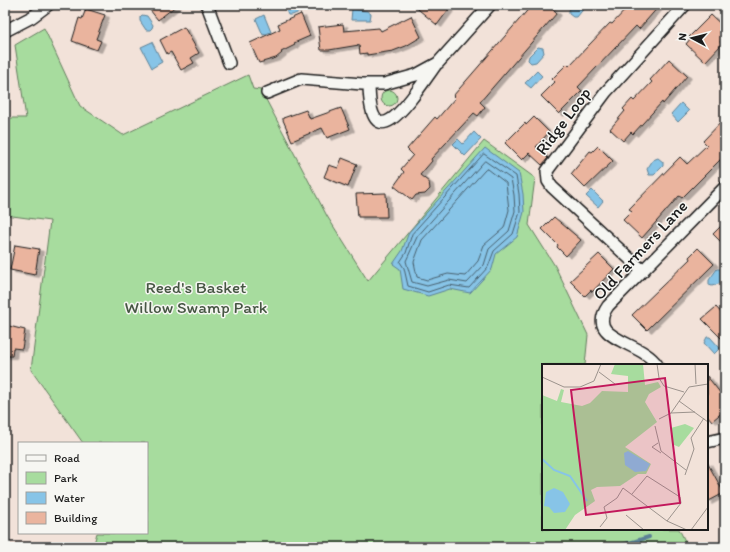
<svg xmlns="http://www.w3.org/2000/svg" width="730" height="552" font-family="Itim,sans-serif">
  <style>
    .green { fill: #a7dc9e; stroke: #627c5d }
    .water { fill: #87c4e7; stroke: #5c8196 }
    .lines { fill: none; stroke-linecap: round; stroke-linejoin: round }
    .shore { stroke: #475f6d; stroke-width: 1 }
    .stream { stroke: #5c8196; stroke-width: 4 }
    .building { fill: #eab49e; stroke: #1c1c1c; filter: url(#shadow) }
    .street-casing { stroke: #1c1c1c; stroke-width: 14 }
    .street { stroke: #f6f6f2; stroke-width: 11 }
    .labels { text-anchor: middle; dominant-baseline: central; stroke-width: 3; stroke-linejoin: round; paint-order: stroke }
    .street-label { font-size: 17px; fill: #1c1c1c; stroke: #f6f6f2 }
    .park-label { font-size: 17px; fill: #465643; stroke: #f6f6f2 }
    .inset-river { fill: none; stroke: #87c4e7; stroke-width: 2 }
    .inset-road { fill: none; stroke: #9c938d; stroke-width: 1 }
    .view { fill: #c2185b; fill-opacity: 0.15; stroke: #c2185b; stroke-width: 2 }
    .inset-edge { fill: none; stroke: #1c1c1c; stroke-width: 2 }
  </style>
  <defs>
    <filter id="shadow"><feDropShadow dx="4.5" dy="2.5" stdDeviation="0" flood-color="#0004"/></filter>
  </defs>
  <rect width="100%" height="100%" fill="#f2e2d9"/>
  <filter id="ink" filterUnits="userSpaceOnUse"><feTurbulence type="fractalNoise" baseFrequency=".025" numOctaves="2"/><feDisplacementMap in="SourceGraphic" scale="8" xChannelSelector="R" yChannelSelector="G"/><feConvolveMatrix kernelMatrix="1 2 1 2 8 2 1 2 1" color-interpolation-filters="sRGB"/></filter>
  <g filter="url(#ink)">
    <path class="green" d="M 44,28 L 80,106 L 123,135 L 248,75 L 253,89 L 261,90 L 327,216 L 368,281 L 484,141 L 535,178 L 529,225 L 555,266 L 588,335 L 585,365 L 543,365 L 543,529 L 679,529 L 688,547 L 93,547 L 97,533 L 147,533 L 147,443 L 83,443 L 31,370 L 50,221 L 5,215 L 5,118 L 26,118 L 15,45 Z
      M381 98a8 8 0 1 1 16 0a8 8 0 1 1-16 0Z"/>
    <path class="water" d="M 290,5 L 305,5 L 306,7 L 305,10 L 292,15 L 288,15 L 286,10 Z
      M 574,5 L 585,5 L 585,7 L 577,17 L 573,17 L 569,14 L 569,10 Z
      M 352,9 L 367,11 L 371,14 L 370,20 L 351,20 Z
      M 142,15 L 147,16 L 153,25 L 152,28 L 150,30 L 146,30 L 140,21 L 140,17 Z
      M 264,15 L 271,32 L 263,35 L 256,19 Z
      M 152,42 L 162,62 L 152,68 L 141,47 Z
      M 538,47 L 543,48 L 544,53 L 536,62 L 531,63 L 528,60 L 529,56 Z
      M 537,71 L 542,76 L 531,88 L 525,83 Z
      M 681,103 L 689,111 L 678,122 L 671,114 Z
      M 474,132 L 481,139 L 465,156 L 453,144 L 458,139 L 463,144 Z
      M 485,148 L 519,173 L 523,194 L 524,212 L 517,237 L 496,254 L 492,269 L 470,293 L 450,289 L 428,296 L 403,289 L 400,269 L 393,264 L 402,251 L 409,232 Z
      M 658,158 L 663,162 L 663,166 L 654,175 L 649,175 L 647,169 L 653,160 Z
      M 592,190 L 603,201 L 598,207 L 586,196 Z
      M 717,269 L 722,269 L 725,276 L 721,283 L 712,286 L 709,285 L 709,280 Z
      M 707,337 L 710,337 L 720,348 L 714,354 L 704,343 Z"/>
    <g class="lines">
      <path class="shore" d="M 484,154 L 516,176 L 519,194 L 520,212 L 513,234 L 494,251 L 488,267 L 469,288 L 449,285 L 428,292 L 408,286 L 404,268 L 400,262 L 406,253 L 412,234 Z
        M 485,161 L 511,179 L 514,195 L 515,211 L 509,231 L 489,249 L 484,265 L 467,283 L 449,280 L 427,286 L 412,282 L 406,261 L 417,237 Z
        M 488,169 L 506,183 L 509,210 L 504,228 L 484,245 L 478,261 L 465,276 L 448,274 L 427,280 L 417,277 L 414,262 L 422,240 L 485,170 Z"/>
      <path class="stream" d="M 616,547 L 649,537"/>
    </g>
    <path class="building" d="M 146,5 L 177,5 L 158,20 Z
      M 413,5 L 452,5 L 437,25 Z
      M 532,5 L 548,5 L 557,13 L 480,102 L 485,107 L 478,116 L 474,113 L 431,159 L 432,161 L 420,175 L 429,182 L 430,189 L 425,194 L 416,195 L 412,200 L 394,186 L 404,172 L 401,169 L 413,155 L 407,149 L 435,117 L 437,119 L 455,98 L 453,96 Z
      M 630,5 L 660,5 L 639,29 L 636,26 L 578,87 L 582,91 L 559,114 L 541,96 L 555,82 L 552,79 L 567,64 L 569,66 L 610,23 L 612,24 Z
      M 86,9 L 105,15 L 96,39 L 101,41 L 97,50 L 72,41 L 79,18 L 82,19 Z
      M 301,14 L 310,36 L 294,43 L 295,45 L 281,52 L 282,53 L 276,58 L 259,63 L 250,43 L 280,29 L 278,24 Z
      M 711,15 L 725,28 L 725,36 L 720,42 L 722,44 L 705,62 L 686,44 L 691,38 L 689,37 Z
      M 411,16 L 421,37 L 406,46 L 393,51 L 367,55 L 367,53 L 360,54 L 359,45 L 329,50 L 321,50 L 318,27 L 343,24 L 344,31 L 379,28 L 381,31 Z
      M 184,27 L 199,53 L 191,58 L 194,63 L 181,70 L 171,52 L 167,54 L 160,40 Z
      M 669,59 L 687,76 L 663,104 L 662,102 L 633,134 L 631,132 L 623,141 L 610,129 L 625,111 L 623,109 L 632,99 L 634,101 L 652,82 L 650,80 Z
      M 341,108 L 350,129 L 327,138 L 322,128 L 292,141 L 283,120 L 283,118 L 306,110 L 310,119 Z
      M 534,117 L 549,132 L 536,147 L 548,158 L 542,165 L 529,153 L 522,160 L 505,143 L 525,123 L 526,125 Z
      M 725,118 L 725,155 L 682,198 L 679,196 L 642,238 L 623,220 L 632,211 L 629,209 L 680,157 L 687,164 L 707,145 L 703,141 Z
      M 598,146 L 613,161 L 585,188 L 571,174 L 590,151 L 592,152 Z
      M 342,158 L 357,164 L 348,187 L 324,177 L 329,165 L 338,168 Z
      M 386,193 L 387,217 L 358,217 L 356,194 Z
      M 554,217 L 581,240 L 566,256 L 557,247 L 558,245 L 542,229 Z
      M 725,222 L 725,246 L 713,234 Z
      M 15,245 L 39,249 L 35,275 L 10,270 Z
      M 698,248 L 714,264 L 647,330 L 632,315 L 690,259 L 689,257 Z
      M 599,254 L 614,269 L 592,292 L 591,290 L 585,296 L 570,281 Z
      M 716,307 L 725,317 L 725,342 L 702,319 Z
      M 5,325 L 25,330 L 22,349 L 13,348 L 12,356 L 5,356 Z
      M 707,376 L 725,399 L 725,410 L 712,421 L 707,415 Z
      M 707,462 L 724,493 L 707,502 Z"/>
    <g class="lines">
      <defs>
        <path id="street" d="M 207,5 L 229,63
          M 5,31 L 32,17 L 48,5
          M 369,84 C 370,168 416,92 435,66
          M 267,93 L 301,79 L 362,84 L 384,84 L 416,75 L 438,63 L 490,5
          M 643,271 L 552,187 L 548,181 L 547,171 L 606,92 L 685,5
          M 657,365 C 642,341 584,340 608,306 L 725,187
          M 707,442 L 725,438"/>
      </defs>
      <use href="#street" class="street-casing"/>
      <use href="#street" class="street"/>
    </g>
  </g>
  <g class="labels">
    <g class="street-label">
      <text transform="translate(563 121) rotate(-53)">Ridge Loop</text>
      <text transform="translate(640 250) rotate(-47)">Old Farmers Lane</text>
    </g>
    <g class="park-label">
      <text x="196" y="287">Reed's Basket<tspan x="196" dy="20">Willow Swamp Park</tspan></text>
    </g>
  </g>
  <g transform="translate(542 364)">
    <rect width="166" height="166" fill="#f2e2d9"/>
    <path d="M 73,0 L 101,0 L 103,21 L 116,18 L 119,23 L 107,30 L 103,38 L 115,58 L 83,83 L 109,100 L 104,110 L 96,110 L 78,122 L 55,123 L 49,126 L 53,137 L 33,151 L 23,166 L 0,166 L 0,31 L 15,37 L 19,25 L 22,26 L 19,38 L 40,42 L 48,39 L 60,27 L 86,28 L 86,12 L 69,10 ZM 143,60 L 152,64 L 137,83 L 130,80 L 129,64 Z" fill="#a7dc9e"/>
    <path d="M 86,87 L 108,100 L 104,107 L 93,108 L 83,101 L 82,89 ZM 12,124 L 21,128 L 28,140 L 23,148 L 12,149 L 7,143 L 2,142 L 4,128 Z" fill="#87c4e7"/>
    <path class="inset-river" d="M 0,95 L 12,106 L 28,112 L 45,137"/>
    <path class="inset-road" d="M 115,0 L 117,14 L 122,22 L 142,28M 153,0 L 154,20M 57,8 L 73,20M 0,13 L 22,23 L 38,23 L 52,17 L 59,0M 137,37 L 166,58M 129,49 L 147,23 L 166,20M 117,55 L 129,49 L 153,48M 113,62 L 119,87 L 144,106M 116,79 L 110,83 L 119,89M 143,111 L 152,85 L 149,74 L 162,54M 90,130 L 105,112 L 138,133 L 139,139 L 125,157M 84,151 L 102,166M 58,163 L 65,154 L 62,143 L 75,134 L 81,124 L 125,157 L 145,166M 149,166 L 166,143"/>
    <path class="view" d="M 123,14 L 138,139 L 44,151 L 29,26 Z"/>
    <rect width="166" height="166" class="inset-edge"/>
  </g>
  <rect width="730" height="552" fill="none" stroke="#f6f6f2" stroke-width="20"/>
  <rect x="10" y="10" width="710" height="532" fill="none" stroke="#1c1c1c" stroke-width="1.5" filter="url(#ink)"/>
  <rect x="18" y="442" width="130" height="92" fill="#f6f6f2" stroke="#9f9f9c"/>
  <rect x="26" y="455" width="20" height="6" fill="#f6f6f2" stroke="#9f9f9c"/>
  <text x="54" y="462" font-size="12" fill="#1c1c1c">Road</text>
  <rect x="26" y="472" width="20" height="12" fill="#a7dc9e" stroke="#9f9f9c"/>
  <text x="54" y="482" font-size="12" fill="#1c1c1c">Park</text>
  <rect x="26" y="492" width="20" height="12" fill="#87c4e7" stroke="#9f9f9c"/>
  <text x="54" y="502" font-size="12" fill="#1c1c1c">Water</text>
  <rect x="26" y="512" width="20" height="12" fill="#eab49e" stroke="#9f9f9c"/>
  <text x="54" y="522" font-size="12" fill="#1c1c1c">Building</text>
  <g transform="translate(692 38) rotate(277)" stroke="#f6f6f2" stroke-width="3" paint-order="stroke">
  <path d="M0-3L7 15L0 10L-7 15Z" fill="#1c1c1c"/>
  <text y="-6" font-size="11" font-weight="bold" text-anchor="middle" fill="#1c1c1c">N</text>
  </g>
</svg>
